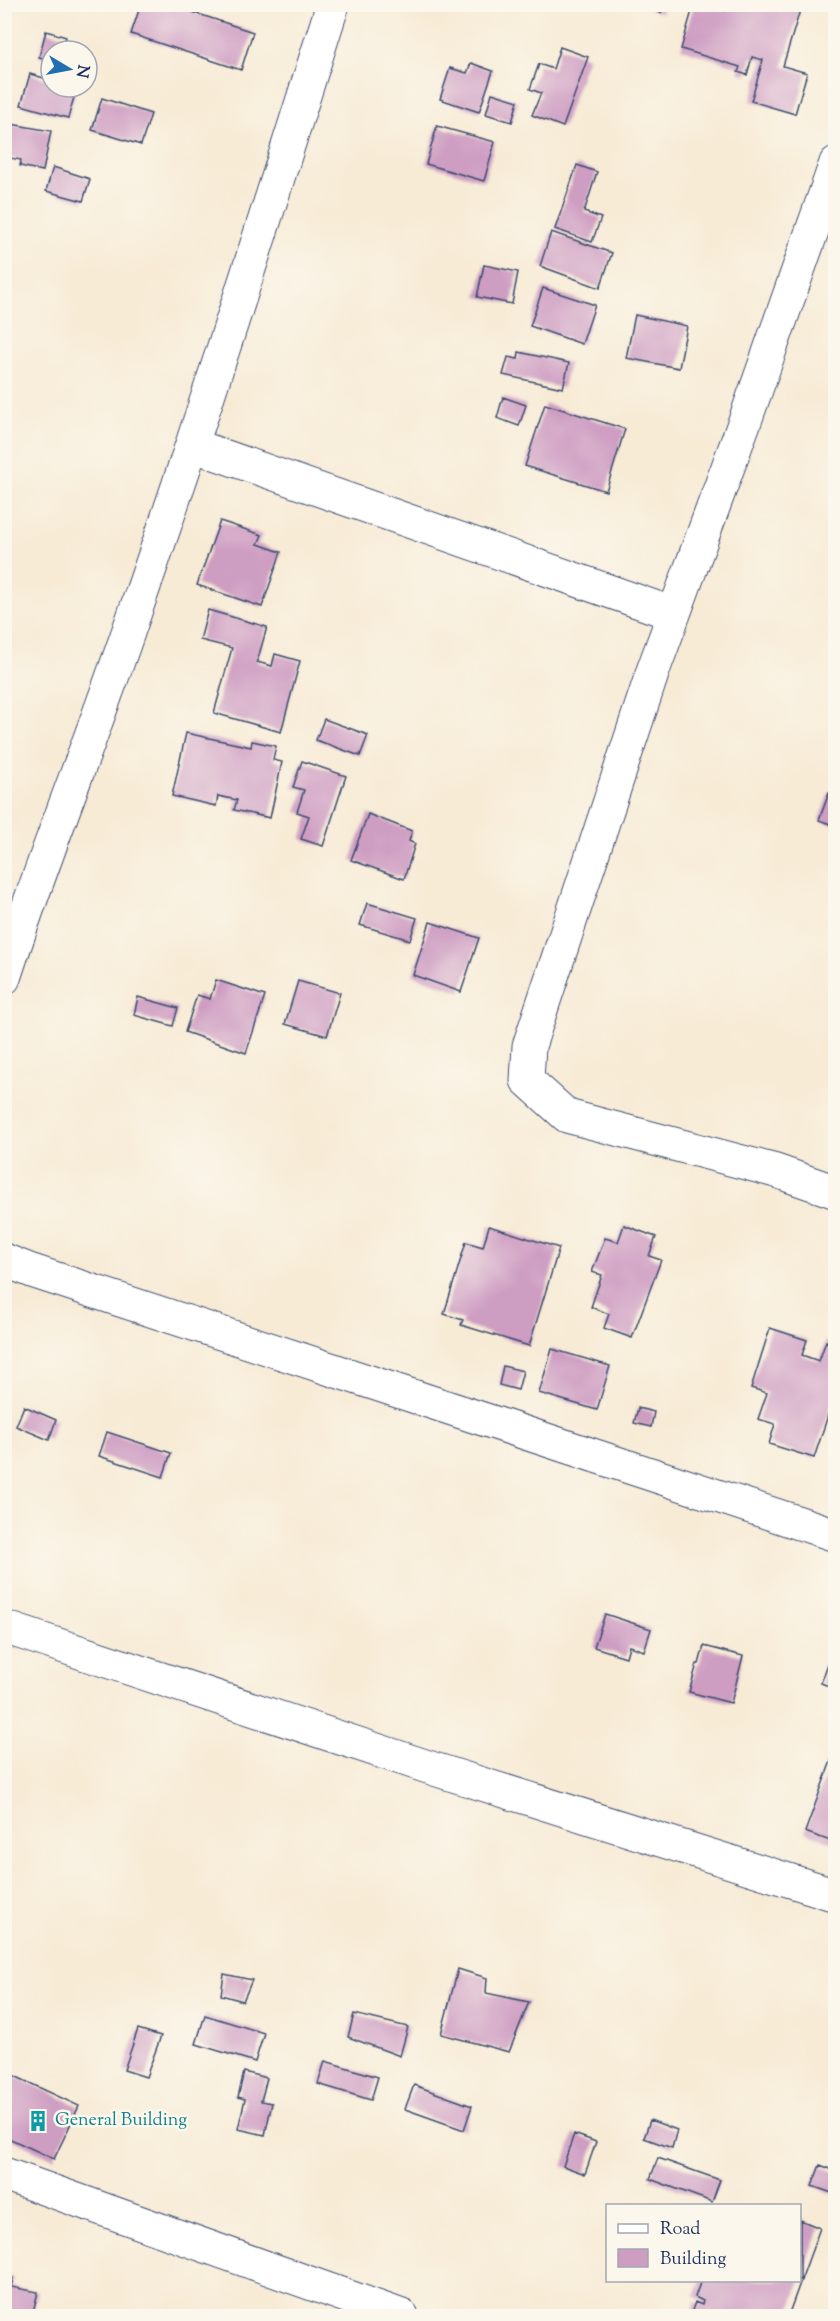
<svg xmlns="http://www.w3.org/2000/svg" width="840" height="2321" font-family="'Sorts Mill Goudy',serif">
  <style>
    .building { fill: #ce9dc2 }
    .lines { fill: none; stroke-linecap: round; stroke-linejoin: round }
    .minor-casing { stroke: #3c4b70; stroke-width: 35 }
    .minor { stroke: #fff; stroke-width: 33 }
    .labels { text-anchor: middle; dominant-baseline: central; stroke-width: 5; stroke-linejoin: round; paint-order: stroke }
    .culture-label { font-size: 18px; fill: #0d838f; stroke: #fbf7ec; text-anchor: start }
  </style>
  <rect width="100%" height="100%" fill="#fbf7ec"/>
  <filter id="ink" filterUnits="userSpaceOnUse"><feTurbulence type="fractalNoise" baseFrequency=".0167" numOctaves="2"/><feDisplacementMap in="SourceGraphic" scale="12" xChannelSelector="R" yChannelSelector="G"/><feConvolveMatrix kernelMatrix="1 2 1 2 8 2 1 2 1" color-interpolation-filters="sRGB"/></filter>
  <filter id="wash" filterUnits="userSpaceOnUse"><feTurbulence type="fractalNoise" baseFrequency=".008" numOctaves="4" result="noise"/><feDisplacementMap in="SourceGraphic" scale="24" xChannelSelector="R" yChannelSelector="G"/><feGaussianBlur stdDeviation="1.35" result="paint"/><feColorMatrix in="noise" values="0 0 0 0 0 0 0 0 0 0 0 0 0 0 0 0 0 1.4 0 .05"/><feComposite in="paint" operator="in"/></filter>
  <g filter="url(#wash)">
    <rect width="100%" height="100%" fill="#f7ebd6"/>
    <g id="blocks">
      <path class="building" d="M 141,4 L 168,4 L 253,32 L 241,70 L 131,34 Z
        M 636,4 L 664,4 L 661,13 Z
        M 694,4 L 705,4 L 725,11 L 727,4 L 792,4 L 801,7 L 783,66 L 807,73 L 795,114 L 751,101 L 763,60 L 752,57 L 747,75 L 738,72 L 740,67 L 681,49 Z
        M 46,31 L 66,37 L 62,51 L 51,51 L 51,60 L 39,57 Z
        M 560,47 L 588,57 L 563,127 L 532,115 L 541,93 L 530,89 L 539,64 L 553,69 Z
        M 471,63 L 493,71 L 479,112 L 440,99 L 450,68 L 467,73 Z
        M 30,74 L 51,80 L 51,87 L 77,87 L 68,118 L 21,105 Z
        M 492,93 L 518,101 L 512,122 L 486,114 Z
        M 102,98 L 151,114 L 141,145 L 92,130 Z
        M 11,124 L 51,131 L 43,171 L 20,166 L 21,160 L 5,157 Z
        M 437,126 L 495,142 L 484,181 L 426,164 Z
        M 577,165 L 597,172 L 584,212 L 601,218 L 592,242 L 555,229 Z
        M 53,167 L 90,179 L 83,201 L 46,191 Z
        M 551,232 L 612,253 L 600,288 L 540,266 Z
        M 484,265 L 518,272 L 512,304 L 477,297 Z
        M 543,288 L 595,305 L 582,344 L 530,326 Z
        M 635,315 L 687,326 L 679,368 L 626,358 Z
        M 519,352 L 569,363 L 563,388 L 503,375 L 508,357 L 518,359 Z
        M 503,397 L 526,405 L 519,426 L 497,418 Z
        M 545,404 L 625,429 L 606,491 L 525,466 Z
        M 220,521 L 262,535 L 258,544 L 281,552 L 262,607 L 197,585 Z
        M 208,610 L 267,627 L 257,662 L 272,666 L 275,654 L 300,661 L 281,732 L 214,713 L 232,648 L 200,640 Z
        M 324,719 L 368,735 L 360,756 L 316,740 Z
        M 186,733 L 251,747 L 252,741 L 276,746 L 273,760 L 282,762 L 270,818 L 234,810 L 237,800 L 218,796 L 216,806 L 172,796 Z
        M 302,761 L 346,776 L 323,846 L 301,839 L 309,816 L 297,812 L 304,790 L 293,787 Z
        M 829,793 L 836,796 L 836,826 L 819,820 Z
        M 368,814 L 412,831 L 409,841 L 415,844 L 404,879 L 351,860 Z
        M 367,903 L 417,918 L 410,940 L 360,925 Z
        M 430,922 L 479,938 L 461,992 L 413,975 Z
        M 216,980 L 265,996 L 246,1053 L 185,1032 L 197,995 L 210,999 Z
        M 298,981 L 340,993 L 327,1036 L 285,1024 Z
        M 138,997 L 178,1008 L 173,1026 L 134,1015 Z
        M 624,1225 L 656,1237 L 649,1256 L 661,1260 L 632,1338 L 604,1328 L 609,1314 L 591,1307 L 602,1275 L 592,1272 L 605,1238 L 618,1242 Z
        M 489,1226 L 559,1248 L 529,1346 L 461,1325 L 463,1320 L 444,1314 L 466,1242 L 483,1247 Z
        M 770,1328 L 807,1340 L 802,1355 L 819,1361 L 826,1341 L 836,1345 L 836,1391 L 814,1458 L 769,1444 L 775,1424 L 758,1419 L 767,1393 L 751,1388 Z
        M 552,1349 L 610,1366 L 597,1410 L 539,1393 Z
        M 503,1366 L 523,1371 L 518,1390 L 499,1385 Z
        M 24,1406 L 56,1420 L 49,1440 L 16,1426 Z
        M 638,1408 L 654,1412 L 651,1427 L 634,1423 Z
        M 107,1432 L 171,1453 L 163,1477 L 99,1456 Z
        M 605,1614 L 651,1629 L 644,1651 L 629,1646 L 626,1657 L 594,1647 Z
        M 704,1646 L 743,1656 L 731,1703 L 689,1692 L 697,1664 L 699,1664 Z
        M 829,1661 L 836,1663 L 836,1689 L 821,1683 Z
        M 835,1750 L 836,1750 L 836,1843 L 805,1832 Z
        M 458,1969 L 487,1978 L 486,1993 L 529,2002 L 509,2052 L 441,2034 Z
        M 224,1974 L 252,1980 L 243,2001 L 221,1995 Z
        M 354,2014 L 408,2027 L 400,2056 L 348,2037 Z
        M 205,2015 L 264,2033 L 255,2062 L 196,2044 Z
        M 138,2029 L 161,2036 L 146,2077 L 124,2070 Z
        M 325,2061 L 378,2077 L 371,2100 L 318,2084 Z
        M 4,2071 L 79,2106 L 54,2159 L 4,2136 Z
        M 244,2072 L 267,2078 L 261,2101 L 272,2103 L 265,2135 L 238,2129 L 245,2099 L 238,2097 Z
        M 414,2085 L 472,2106 L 464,2130 L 405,2109 Z
        M 650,2120 L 677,2130 L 672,2148 L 644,2138 Z
        M 574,2134 L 596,2142 L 585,2174 L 563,2166 Z
        M 658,2158 L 720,2180 L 712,2202 L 650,2179 Z
        M 820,2165 L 836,2171 L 836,2184 L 832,2193 L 812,2186 Z
        M 800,2220 L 820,2228 L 788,2316 L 690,2316 L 695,2302 L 702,2305 L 703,2301 L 695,2297 L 701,2280 L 800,2280 Z
        M 4,2276 L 13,2278 L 11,2287 L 38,2292 L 32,2316 L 4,2316 Z"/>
    </g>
  </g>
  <g filter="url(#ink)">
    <use href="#blocks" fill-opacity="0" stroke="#3c4b70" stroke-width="1.5"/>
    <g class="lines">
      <defs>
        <path id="minor" d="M 836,163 L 746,418 L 654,668 L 529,1046 L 527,1080 L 567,1116 L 776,1171 L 836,1192
          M 192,445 L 674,614
          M 4,978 C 43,857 92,739 133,618 C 204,415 268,209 333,4
          M 4,1260 L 32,1271 L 836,1535
          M 4,1627 L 431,1768 L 836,1895
          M 4,2174 L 402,2316"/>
      </defs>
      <use href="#minor" class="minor-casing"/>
      <use href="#minor" class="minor"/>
    </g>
  </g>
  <defs>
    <symbol id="building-bare" viewBox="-9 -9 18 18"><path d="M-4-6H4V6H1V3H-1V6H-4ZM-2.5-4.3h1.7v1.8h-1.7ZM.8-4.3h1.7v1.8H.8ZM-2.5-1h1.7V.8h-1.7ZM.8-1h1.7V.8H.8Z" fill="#0f9aa8" stroke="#fbf7ec" stroke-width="2.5" paint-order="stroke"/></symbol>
  </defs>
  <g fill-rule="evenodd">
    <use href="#building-bare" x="23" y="2106" width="30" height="30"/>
  </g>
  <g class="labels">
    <g class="culture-label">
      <text x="55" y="2121">General Building</text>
    </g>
  </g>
  <rect width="840" height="2321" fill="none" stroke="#fbf7ec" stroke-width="24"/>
  <rect x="606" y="2204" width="195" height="78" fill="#fbf7ec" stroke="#a1a7b3" stroke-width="1.5"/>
  <rect x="618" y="2224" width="30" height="9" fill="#ffffff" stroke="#a1a7b3" stroke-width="1.5"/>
  <text x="660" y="2234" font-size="18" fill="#1b2f5e">Road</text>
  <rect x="618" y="2249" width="30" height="18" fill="#ce9dc2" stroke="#a1a7b3" stroke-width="1.5"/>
  <text x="660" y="2264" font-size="18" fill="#1b2f5e">Building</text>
  <g transform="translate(69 69) rotate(100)"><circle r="28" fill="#fbf7ec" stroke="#a1a7b3" stroke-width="1.5"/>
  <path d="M0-4.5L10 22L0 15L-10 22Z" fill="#1f6fb2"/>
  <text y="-9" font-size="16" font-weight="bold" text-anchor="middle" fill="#1b2f5e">N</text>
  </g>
</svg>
